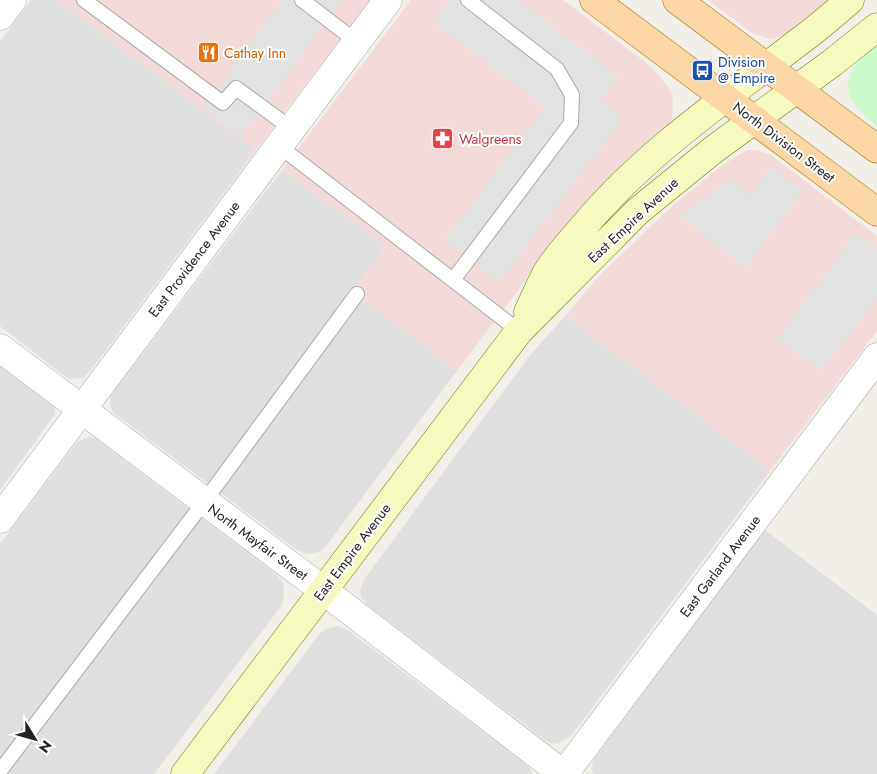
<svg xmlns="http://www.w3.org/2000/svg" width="877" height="774" font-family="Jost,sans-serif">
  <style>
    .residential { fill: #e0dfdf }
    .commercial { fill: #f2dad9 }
    .park { fill: #c8facc }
    .parking { fill: #e2e2e2 }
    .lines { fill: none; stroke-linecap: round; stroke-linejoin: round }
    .lane-casing { stroke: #a9a9a9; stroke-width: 16 }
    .street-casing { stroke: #a9a9a9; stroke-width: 29 }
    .secondary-casing { stroke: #707d05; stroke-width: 29 }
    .primary-casing { stroke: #a06b00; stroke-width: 29 }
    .lane { stroke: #fff; stroke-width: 14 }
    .street { stroke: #fff; stroke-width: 28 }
    .secondary { stroke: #f7fabf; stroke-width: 28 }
    .primary { stroke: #fcd6a4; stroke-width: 28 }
    .labels { text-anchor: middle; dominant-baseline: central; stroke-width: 4; stroke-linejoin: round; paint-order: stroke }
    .food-label { font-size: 14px; fill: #c56008; stroke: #fff; text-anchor: start }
    .transit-label { font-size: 14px; fill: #164399; stroke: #fff; text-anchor: start }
    .health-label { font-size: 14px; fill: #be3a42; stroke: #fff; text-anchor: start }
    .street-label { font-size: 14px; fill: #222; stroke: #fff }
  </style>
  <rect width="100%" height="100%" fill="#f2efe9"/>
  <path class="residential" d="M 31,0 L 56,0 L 256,150 L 91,370 L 84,377 L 74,379 L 67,378 L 0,326 L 0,42 Z
    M 282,170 L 385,246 L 353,292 L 457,371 L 326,546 L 319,552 L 307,554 L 297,550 L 119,417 L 112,411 L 110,403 L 111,395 Z
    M 565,316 L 770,471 L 571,736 L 558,744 L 550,743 L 545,740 L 368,606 L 361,597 L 360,590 L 365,578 L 531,354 Z
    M 0,364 L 50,401 L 55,407 L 55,414 L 0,490 Z
    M 89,437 L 95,438 L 277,575 L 283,584 L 284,595 L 282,605 L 154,774 L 0,774 L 0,544 L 77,442 Z
    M 765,530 L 877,615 L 877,774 L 593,774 L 591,768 L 594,759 Z
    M 338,626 L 346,629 L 527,765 L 533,774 L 214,774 L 320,633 L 328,628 Z"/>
  <path class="commercial" d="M 56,0 L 370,0 L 256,150 Z
    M 411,0 L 563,0 L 649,65 L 664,81 L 671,92 L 673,102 L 672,119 L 668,126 L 563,231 L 457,371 L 353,292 L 385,246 L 282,170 Z
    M 708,0 L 830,0 L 788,34 L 771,39 L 752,33 Z
    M 747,150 L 756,150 L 771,155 L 877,236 L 877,331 L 770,471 L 565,316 L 598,277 L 672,206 L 723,165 Z"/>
  <path class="park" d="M 877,42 L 877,127 C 868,118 856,109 851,98 C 840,77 862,54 877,42 Z"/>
  <path class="parking" d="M 281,0 L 341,0 L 241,136 L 203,108 L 282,1 Z
    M 450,0 L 517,0 L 618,77 L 601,100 L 623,118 L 499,281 L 445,240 L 545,107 L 433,22 Z
    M 772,167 L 802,190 L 746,268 L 679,214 L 731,180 L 749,196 Z
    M 856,233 L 877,249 L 877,298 L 821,372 L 777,339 Z"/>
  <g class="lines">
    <defs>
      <path id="lane" d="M 84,0 L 223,103 L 236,88 L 292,129
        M 302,0 L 357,42
        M 279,146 L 519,331
        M 453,280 L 571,123 L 572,95 L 557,69 L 468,0
        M 0,771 L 204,502 L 357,294"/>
      <path id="street" d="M 0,16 L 12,0
        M 0,348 L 323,590 L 563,774
        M 0,519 L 388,0
        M 564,774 L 877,357"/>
      <path id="secondary" d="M 528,312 C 534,299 540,286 546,274 C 556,257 571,241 584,226 C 645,153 725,99 800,41 C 818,28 834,14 850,0
        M 185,774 L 519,331 L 638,211 L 713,150 L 832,63 L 877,27"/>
      <path id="primary" d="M 594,0 L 877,212
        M 677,0 L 877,149"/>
    </defs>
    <use href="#lane" class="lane-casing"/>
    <use href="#street" class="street-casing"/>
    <use href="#secondary" class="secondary-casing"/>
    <use href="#primary" class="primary-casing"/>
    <use href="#lane" class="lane"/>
    <use href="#street" class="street"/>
    <use href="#secondary" class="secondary"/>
    <use href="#primary" class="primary"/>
  </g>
  <defs>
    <symbol id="restaurant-square" viewBox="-11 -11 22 22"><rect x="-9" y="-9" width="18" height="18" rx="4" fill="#e8710a" stroke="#fff"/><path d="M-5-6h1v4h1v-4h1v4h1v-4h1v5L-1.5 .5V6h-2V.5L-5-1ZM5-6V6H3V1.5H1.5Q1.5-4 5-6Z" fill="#fff"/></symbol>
    <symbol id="bus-square" viewBox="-11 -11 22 22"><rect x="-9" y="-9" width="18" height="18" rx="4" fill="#1a4fb4" stroke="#fff"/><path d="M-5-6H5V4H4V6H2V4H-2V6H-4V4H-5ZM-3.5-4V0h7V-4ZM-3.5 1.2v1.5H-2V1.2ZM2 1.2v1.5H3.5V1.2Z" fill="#fff"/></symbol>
    <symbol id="pharmacy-square" viewBox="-11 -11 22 22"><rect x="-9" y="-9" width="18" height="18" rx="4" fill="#e0444e" stroke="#fff"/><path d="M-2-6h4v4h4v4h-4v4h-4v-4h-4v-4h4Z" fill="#fff"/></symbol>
  </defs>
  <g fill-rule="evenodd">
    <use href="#restaurant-square" x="196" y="40" width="25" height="25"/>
    <use href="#bus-square" x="690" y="58" width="25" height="25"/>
    <use href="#pharmacy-square" x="430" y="126" width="25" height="25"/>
  </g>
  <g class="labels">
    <g class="food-label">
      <text x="224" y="53">Cathay Inn</text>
    </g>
    <g class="transit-label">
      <text x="718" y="62">Division<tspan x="718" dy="16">@ Empire</tspan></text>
    </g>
    <g class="health-label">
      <text x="459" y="139">Walgreens</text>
    </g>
    <g class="street-label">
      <text transform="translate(784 142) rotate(37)">North Division Street</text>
      <text transform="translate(633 220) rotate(-43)">East Empire Avenue</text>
      <text transform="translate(194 259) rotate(-53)">East Providence Avenue</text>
      <text transform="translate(258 542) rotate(36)">North Mayfair Street</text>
      <text transform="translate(352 552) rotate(-53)">East Empire Avenue</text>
      <text transform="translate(720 566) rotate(-53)">East Garland Avenue</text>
    </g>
  </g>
  <g transform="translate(35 739) rotate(127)" stroke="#ffffff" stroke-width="4" paint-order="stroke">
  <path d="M0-4L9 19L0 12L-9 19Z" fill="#222222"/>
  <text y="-8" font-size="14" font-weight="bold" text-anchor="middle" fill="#222222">N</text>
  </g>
</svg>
